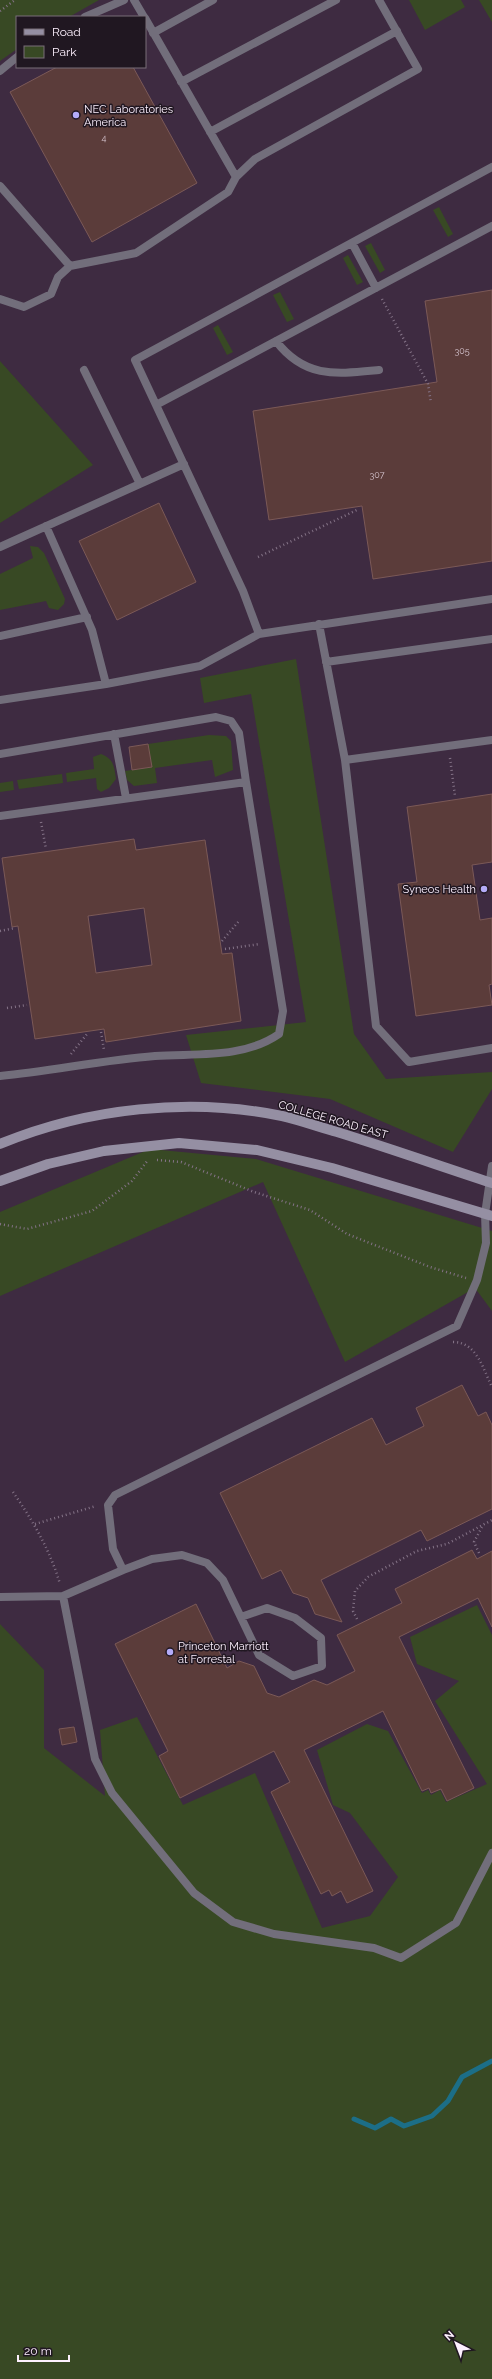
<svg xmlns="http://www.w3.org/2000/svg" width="492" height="2379" font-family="Raleway,sans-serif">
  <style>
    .green { fill: #384924 }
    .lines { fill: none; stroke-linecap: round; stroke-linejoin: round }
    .stream { stroke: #1c6e87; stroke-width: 5 }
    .building { fill: #5b3c3a; stroke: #7b5957; fill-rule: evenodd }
    .path { stroke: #847387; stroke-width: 2.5; stroke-dasharray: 1 3; stroke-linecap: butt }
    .lane { stroke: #726e7b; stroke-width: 8 }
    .secondary { stroke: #958fa3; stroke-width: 10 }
    .poi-dot { fill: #b4acf9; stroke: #201721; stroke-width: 1.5 }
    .labels { text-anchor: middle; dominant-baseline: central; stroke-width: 3; stroke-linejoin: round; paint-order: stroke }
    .number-label { font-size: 9px; fill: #d4c3cd }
    .poi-label { font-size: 11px; fill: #fdf0fe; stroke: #201721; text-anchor: start }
    .street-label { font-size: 11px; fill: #fdf0fe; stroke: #201721 }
  </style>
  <rect width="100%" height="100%" fill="#3e2b41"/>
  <path class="green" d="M 0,0 L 99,0 L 69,17 L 17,17 L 17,49 L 0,61 Z
    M 409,0 L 461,0 L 465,7 L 425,30 Z
    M 479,0 L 492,0 L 492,22 Z
    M 439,207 L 453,234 L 448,237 L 433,210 Z
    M 371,243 L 385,270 L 380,273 L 365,246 Z
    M 348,255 L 363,282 L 357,285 L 343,258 Z
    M 280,292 L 294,319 L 287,322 L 273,295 Z
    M 218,325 L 233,352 L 227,355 L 213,328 Z
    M 0,361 L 93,465 L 0,523 Z
    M 30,546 L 38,547 L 44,553 L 65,599 L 64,604 L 58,610 L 49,608 L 46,601 L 0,610 L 0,574 L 33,558 Z
    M 296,659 L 354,1034 L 386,1079 L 492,1072 L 492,1089 L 453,1152 L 330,1099 L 201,1083 L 186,1035 L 306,1022 L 251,694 L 204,703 L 200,678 Z
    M 209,735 L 226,736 L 231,741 L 233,770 L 215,777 L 212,760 L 155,768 L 157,783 L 134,786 L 127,780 L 125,771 L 151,767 L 148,744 Z
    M 101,754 C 114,759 114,766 116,779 L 109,788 L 101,792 L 97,789 L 96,778 L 67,782 L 66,773 L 94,769 L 93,757 Z
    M 62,774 L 63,783 L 19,789 L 17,780 Z
    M 13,781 L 14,790 L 0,792 L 0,783 Z
    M 150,1149 L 256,1159 L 492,1231 L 492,1311 L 475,1288 L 345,1362 L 263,1182 L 0,1296 L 0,1212 Z
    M 477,1605 L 492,1635 L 492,2379 L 0,2379 L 0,1624 L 44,1670 L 44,1748 L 105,1796 L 100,1730 L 137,1717 L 183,1805 L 255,1773 L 322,1928 L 370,1916 L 398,1877 L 350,1813 L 333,1805 L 317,1750 L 367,1724 L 388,1731 L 422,1793 L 428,1790 L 431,1795 L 440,1790 L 446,1802 L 487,1784 L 435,1701 L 459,1681 L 417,1664 L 410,1637 Z"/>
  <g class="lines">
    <path class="stream" d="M 354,2119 L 375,2128 L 391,2119 L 404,2126 L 432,2116 L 448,2101 L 462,2077 L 492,2061"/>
  </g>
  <path class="building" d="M 57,67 L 133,67 L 197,183 L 92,242 L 10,92 Z
    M 492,290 L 492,561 L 373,579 L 362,506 L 269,520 L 253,411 L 437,382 L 425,301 Z
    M 159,503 L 196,582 L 117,620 L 79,541 Z
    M 148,744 L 152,767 L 132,770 L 129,747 Z
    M 492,794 L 492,862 L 472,865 L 480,920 L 492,918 L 492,984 L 489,985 L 492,1005 L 416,1016 L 398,884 L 417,882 L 407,807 Z
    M 134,839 L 136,850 L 205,840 L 222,954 L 232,953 L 241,1021 L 106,1042 L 104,1029 L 35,1039 L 18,926 L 12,927 L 2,858 ZM 144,908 L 152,965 L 96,973 L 88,916 Z
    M 462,1385 L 478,1416 L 486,1412 L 492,1425 L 492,1509 L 427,1541 L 421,1530 L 321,1580 L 342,1622 L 315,1614 L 308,1598 L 293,1593 L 281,1570 L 262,1579 L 220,1493 L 372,1418 L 386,1445 L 424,1426 L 416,1408 Z
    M 472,1550 L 477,1559 L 492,1551 L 492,1627 L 478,1598 L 399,1637 L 474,1788 L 447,1801 L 441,1789 L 431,1793 L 429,1788 L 422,1791 L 383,1711 L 304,1750 L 373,1891 L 347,1903 L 341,1891 L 332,1896 L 329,1890 L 321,1894 L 271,1792 L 290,1782 L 274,1751 L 180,1798 L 159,1756 L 168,1751 L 115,1644 L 196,1604 L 227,1668 L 239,1661 L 254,1666 L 267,1693 L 279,1697 L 314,1680 L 327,1685 L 355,1671 L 337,1635 L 402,1603 L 395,1589 Z
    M 74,1727 L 77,1742 L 62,1745 L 59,1729 Z"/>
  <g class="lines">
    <path class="path" d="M 0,11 L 15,0
      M 382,299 L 428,384 L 431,403
      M 258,557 L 359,509
      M 450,758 L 455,796
      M 41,822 L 46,849
      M 0,931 L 15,928
      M 222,941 L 239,921
      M 225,949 L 260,944
      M 7,1008 L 27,1005
      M 101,1032 L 104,1050
      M 71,1054 L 87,1034
      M 157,1160 L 181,1162 L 254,1192 L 310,1210 L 347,1234 L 430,1267 L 466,1278
      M 0,1224 L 27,1229 L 92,1211 L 132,1181 L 148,1160
      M 453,1342 C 477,1342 483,1369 492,1387
      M 13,1492 C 33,1521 50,1550 60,1584
      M 35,1524 L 96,1506
      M 479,1553 L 474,1542 L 483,1525
      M 357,1619 L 353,1611 L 355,1591 L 368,1577 L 417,1551 L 447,1544 L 492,1520"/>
    <path class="lane" d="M 134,0 L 144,17
      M 85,17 L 124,0
      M 145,18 L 236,177
      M 153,33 L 213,0
      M 0,71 L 17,57
      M 181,82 L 336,0
      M 210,132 L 397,31
      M 0,186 L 70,266 L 58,277 L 51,294 L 24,307 L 0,299
      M 352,243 L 376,288
      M 70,266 L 136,253 L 228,192 L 236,177 L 255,159 L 418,69 L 379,0
      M 276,341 C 305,379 337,374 379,370
      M 84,370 L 140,484
      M 156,405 L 492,226
      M 46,526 L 92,630 L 106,684
      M 0,547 L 184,464
      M 319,624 L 345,760 L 492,740
      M 259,634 L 243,591 L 135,360 L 492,167
      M 0,636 L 87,617
      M 326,662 L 492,639
      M 0,700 L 106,684 L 200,666 L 259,634 L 492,599
      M 114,734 L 126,798
      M 0,754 L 216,717 L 231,721 L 239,733 L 246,782
      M 345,760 L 376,1026 L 409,1062 L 492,1048
      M 0,816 L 246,782 L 283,1011 L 279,1034 C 243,1059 196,1053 155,1056 C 103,1060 52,1071 0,1076
      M 123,1570 L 152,1559 L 182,1555 L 207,1563 L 223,1580 L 259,1655 L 293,1676 L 322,1666 L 321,1638 L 295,1618 L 267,1608 L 241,1617
      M 63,1596 L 95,1759 L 112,1793 L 194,1893 L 233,1922 L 274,1934 L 374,1948 L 401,1958 L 456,1923 L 492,1853
      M 0,1597 L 63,1596 L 123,1570 L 113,1549 L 108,1505 L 115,1495 L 457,1326 L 477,1280 L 486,1243 L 485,1214 L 492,1166"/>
    <path class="secondary" d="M 0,1144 C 87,1108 190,1097 282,1116 C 300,1120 319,1127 337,1132 C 389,1148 440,1166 492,1183
      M 0,1181 L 48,1164 L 104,1151 L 179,1143 L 257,1150 L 332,1168 L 492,1216"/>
  </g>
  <g class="poi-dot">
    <circle cx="76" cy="115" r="4"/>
    <circle cx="484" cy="889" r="4"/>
    <circle cx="170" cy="1652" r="4"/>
  </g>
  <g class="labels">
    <g class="number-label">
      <text x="104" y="138">4</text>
      <text x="462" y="351">305</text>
      <text x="377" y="475">307</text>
    </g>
    <g class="poi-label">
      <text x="84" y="109">NEC Laboratories<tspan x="84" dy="13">America</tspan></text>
      <text x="476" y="889" text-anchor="end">Syneos Health</text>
      <text x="178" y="1646">Princeton Marriott<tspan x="178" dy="13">at Forrestal</tspan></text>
    </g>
    <g class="street-label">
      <text transform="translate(333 1120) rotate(16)">COLLEGE ROAD EAST</text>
    </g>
  </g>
  <rect x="16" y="16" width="130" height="52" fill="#201721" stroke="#786e79"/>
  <rect x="24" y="29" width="20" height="6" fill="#958fa3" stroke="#786e79"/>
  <text x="52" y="36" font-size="12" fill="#fdf0fe">Road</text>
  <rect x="24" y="46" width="20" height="12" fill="#384924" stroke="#786e79"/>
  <text x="52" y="56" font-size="12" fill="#fdf0fe">Park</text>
  <g transform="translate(456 2343) rotate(318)" stroke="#201721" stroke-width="3" paint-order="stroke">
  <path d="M0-3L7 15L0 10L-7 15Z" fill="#fdf0fe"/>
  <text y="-6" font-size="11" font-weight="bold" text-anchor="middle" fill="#fdf0fe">N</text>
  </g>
  <path d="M18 2355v6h51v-6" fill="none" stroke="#fdf0fe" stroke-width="2"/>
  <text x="24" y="2355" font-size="12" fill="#fdf0fe" stroke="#201721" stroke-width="3" paint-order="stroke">20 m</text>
</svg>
